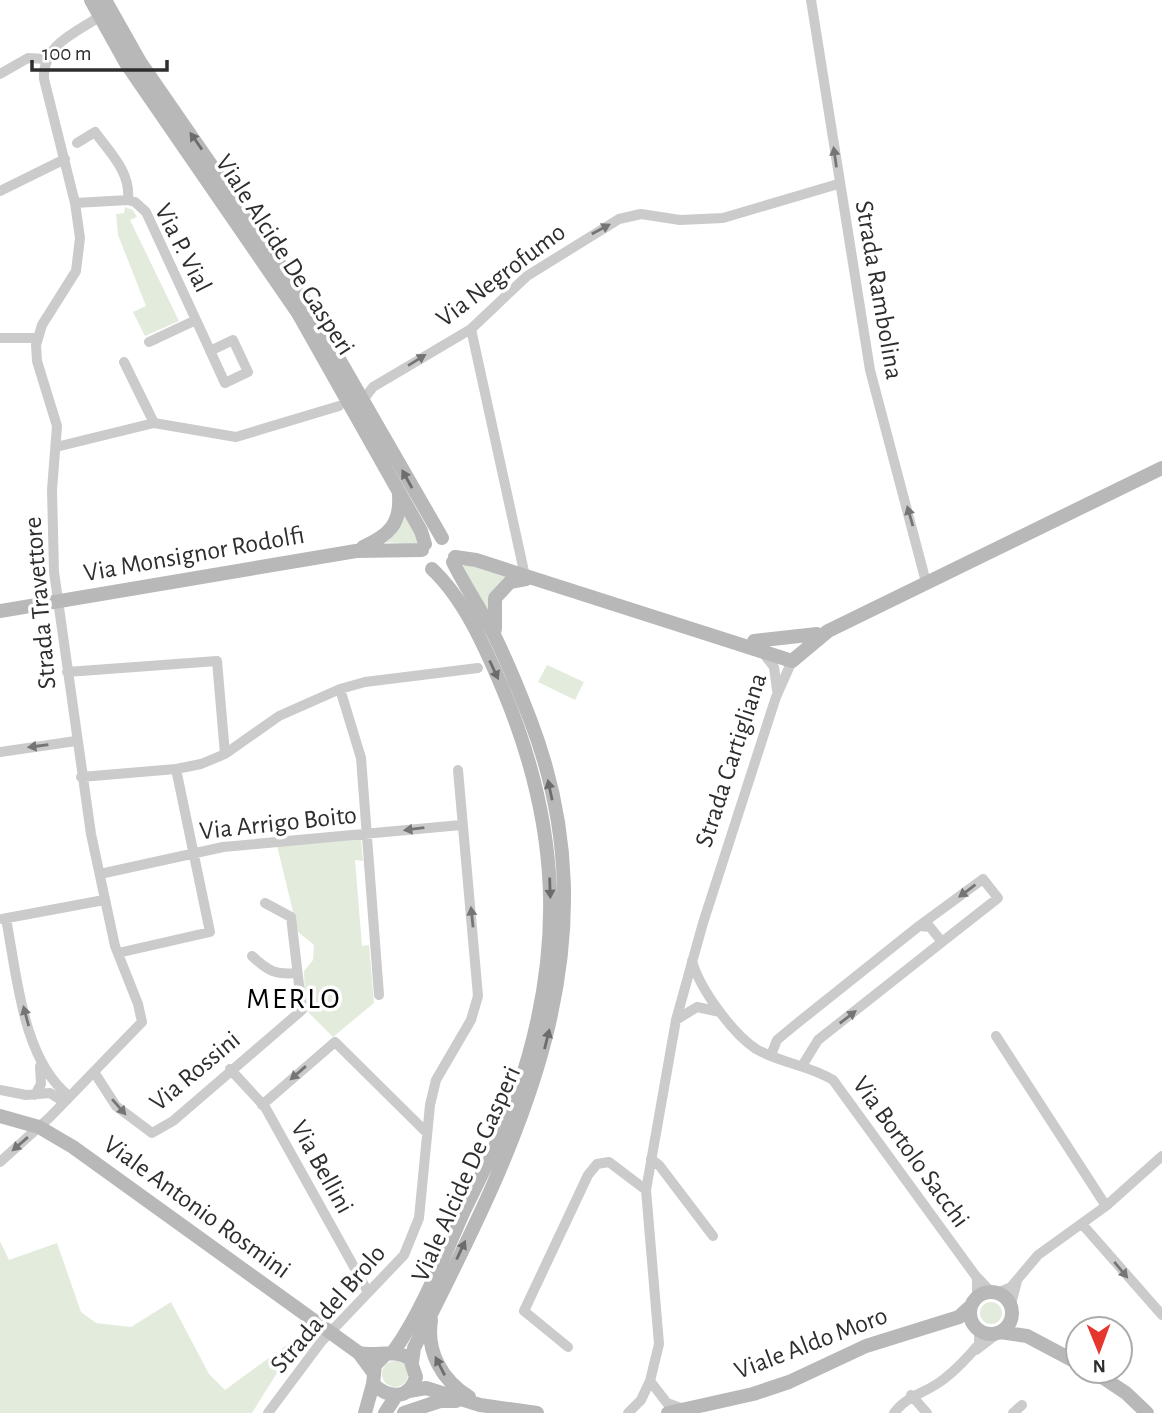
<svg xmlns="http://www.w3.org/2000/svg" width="1162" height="1413" font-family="'Alegreya Sans',sans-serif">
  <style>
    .green { fill: #e3ecdc }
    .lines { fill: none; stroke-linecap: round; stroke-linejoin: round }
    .street { stroke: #cbcbcb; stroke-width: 10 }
    .secondary { stroke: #b8b8b8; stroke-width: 14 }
    .oneway { fill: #6c6c6c }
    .oneway2 { fill: #757575 }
    .labels { text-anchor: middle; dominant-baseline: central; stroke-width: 7; stroke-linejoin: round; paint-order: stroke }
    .street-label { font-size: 26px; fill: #2e2e2e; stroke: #fff }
    .quarter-label { font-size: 30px; letter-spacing: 2px; fill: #000; stroke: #fff }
  </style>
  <rect width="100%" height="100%" fill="#fff"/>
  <path class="green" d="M 125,207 L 133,210 L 137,217 L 130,220 L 179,321 L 145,336 L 133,312 L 146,306 L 118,235 L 116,214 L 124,213 Z
    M 403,509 L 422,544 L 381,542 Z
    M 465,564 L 511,578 L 489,611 L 462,569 Z
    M 547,665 L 584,682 L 575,700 L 538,682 Z
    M 361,839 L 363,861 L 355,860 L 362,946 L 369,945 L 374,1003 L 333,1037 L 305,1009 L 304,971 L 313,960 L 314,945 L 298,932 L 277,846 Z
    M 0,1241 L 9,1260 L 57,1243 L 81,1312 L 96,1323 L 131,1327 L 171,1302 L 209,1374 L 225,1390 L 307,1330 L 310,1333 L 277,1373 L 252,1413 L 0,1413 Z
    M980 1313a11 11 0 1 1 22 0a11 11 0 1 1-22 0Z
    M382 1374a13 13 0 1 1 26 0a13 13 0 1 1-26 0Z"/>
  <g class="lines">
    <path class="street" d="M 811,0 L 870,370 L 926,582
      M 0,74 L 28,58 L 46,59
      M 77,143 L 95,132 C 110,153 131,172 128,200
      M 0,191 L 65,159
      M 75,203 L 128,200 L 135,202 L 146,212 L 196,320 C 206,341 215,362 225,383 L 248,372 L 233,340 L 210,351
      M 471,329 L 525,576
      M 0,338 L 37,338
      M 149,342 L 196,320
      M 124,362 L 154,423
      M 363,400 L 373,387 L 471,329 L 527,276 L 619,219 L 641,214 L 680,220 L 723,218 L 838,184
      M 56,447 L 154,423 L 236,437 L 339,406
      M 763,653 L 774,667 L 777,690
      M 67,672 L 217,661 L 225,754
      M 340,689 L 361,758 L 379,995
      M 0,752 L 76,741
      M 81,777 L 176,769 L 201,764 L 225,754 L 279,716 L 340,689 L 365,682 L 478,668
      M 100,874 L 223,847 L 461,825
      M 2,919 L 104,900
      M 6,919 C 17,974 22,1059 69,1096
      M 919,926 L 983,879 L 998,898 L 942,942
      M 118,953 L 210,932 L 176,769
      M 252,956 C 268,971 275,975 297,973
      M 692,961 C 700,989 732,1033 756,1049 C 780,1063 809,1065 833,1080 L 975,1275 L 991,1292
      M 676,1020 L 697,1007 L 720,1012
      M 996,1036 L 1106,1206
      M 771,1055 L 777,1040 L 795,1025 L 919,926 L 930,927 L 942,942 L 818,1040 L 802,1066
      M 230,1069 L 265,1107 L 368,1292
      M 94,1072 L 116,1106 L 152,1133 L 173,1121 L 302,1010 L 291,917 L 265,903
      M 0,1090 L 26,1095 L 50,1093 L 64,1102
      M 35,1095 L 41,1084 L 40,1066
      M 262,1105 L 335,1042 L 427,1133
      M 651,1159 L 659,1165 L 713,1236
      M 0,1162 L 50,1117 L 142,1022 L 138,1004 L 115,946 L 91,834 L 54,572 L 52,490 L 57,426 L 37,361 L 36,345 L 42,325 L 76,271 L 80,238 L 75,203 L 44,79 C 42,45 75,33 99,17
      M 1082,1224 L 1162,1315
      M 977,1279 L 977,1298
      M 997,1293 L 1011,1287 L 1038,1255 L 1106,1206 L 1162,1156
      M 1011,1304 L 1017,1281
      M 568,1347 L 524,1311 L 588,1175 L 597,1164 L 609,1162 L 646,1190
      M 976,1350 L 997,1334
      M 650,1381 L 667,1403 L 681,1408
      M 911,1395 L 927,1413
      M 268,1413 L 321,1342 L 404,1255 L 419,1218 L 430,1105 L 436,1080 L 471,1020 L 478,996 L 458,770
      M 628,1413 L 641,1400 L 650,1381 L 659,1344 L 646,1190 L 676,1020 L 703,923 L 776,697 L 792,661
      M 894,1413 C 908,1394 927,1393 944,1379 C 957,1369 969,1356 979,1344 L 979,1330
      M 1013,1413 L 1022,1405"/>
    <path class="secondary" d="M 91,0 L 126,63 L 298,313 L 421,531 L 425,544
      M 105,0 L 140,62 L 309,307 L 442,538
      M 363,547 C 389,535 401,524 399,495
      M 455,557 L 476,560 L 792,661 L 828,631 L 1162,468
      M 0,611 L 356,551 L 422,550
      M 495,629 L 495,598 L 510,582 L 526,579
      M 754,641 L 817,634
      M 0,1116 L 39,1127 L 73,1147 L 359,1353 L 373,1372
      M970 1313a21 21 0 1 1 42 0a21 21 0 1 1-42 0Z
      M 431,1320 C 426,1352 442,1380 469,1397
      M 1000,1332 L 1027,1336 L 1078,1363
      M 359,1353 C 376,1357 395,1348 410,1359 L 416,1377 C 409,1401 388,1398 373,1384 L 375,1365 L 385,1355
      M 392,1353 C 418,1320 446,1251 464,1211 C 483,1171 504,1132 518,1090 C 566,949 560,824 502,687 C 485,647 464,599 432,569
      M 412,1362 L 414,1348 C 517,1144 619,950 530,719 C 520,693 509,666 497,641 C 484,613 466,589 453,562
      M 1093,1371 L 1126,1393 L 1147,1413
      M 409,1391 L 426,1388 L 480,1405 L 537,1413
      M 365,1413 L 373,1384
      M 385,1413 L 396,1396
      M 404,1413 L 440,1401 L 456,1401
      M 668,1413 L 753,1394 L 789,1382 L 866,1346 L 959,1317 L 971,1306"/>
  </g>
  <defs><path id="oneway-solid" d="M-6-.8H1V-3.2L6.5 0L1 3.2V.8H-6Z" transform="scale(1.75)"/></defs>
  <g class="oneway">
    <use href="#oneway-solid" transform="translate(196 141) rotate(-125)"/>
    <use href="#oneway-solid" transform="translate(407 479) rotate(-119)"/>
    <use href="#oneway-solid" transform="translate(494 670) rotate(65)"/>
    <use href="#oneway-solid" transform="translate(550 790) rotate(-102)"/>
    <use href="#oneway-solid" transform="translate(550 888) rotate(88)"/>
    <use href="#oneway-solid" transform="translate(547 1039) rotate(-76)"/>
    <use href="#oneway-solid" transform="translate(461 1250) rotate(-65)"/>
    <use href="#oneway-solid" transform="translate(440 1366) rotate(-117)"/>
  </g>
  <g class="oneway2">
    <use href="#oneway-solid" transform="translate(835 157) rotate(-98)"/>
    <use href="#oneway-solid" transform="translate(601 229) rotate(-28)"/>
    <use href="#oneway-solid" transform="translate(417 360) rotate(-32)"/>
    <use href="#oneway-solid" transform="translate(910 516) rotate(-106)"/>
    <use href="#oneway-solid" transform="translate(38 746) rotate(172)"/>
    <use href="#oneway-solid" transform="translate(414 829) rotate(173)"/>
    <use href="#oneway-solid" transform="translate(967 891) rotate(143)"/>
    <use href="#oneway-solid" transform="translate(472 917) rotate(-96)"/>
    <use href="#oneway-solid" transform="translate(26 1016) rotate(-105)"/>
    <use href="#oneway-solid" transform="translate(848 1017) rotate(-38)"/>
    <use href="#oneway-solid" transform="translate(298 1073) rotate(139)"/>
    <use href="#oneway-solid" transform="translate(119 1107) rotate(49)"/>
    <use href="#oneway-solid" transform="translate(20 1144) rotate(139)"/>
    <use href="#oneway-solid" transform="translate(1121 1270) rotate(50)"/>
  </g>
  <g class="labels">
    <g class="street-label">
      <text transform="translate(183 248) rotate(63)">Via P. Vial</text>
      <text transform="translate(285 255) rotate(57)">Viale Alcide De Gasperi</text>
      <text transform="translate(501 275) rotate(-37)">Via Negrofumo</text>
      <text transform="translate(879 290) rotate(80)">Strada Rambolina</text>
      <text transform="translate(194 554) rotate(-10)">Via Monsignor Rodolfi</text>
      <text transform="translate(40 603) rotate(-95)">Strada Travettore</text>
      <text transform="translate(731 760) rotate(-72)">Strada Cartigliana</text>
      <text transform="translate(278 823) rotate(-6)">Via Arrigo Boito</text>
      <text transform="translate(195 1071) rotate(-40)">Via Rossini</text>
      <text transform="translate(911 1152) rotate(54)">Via Bortolo Sacchi</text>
      <text transform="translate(322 1167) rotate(61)">Via Bellini</text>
      <text transform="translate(466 1174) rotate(-66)">Viale Alcide De Gasperi</text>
      <text transform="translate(197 1207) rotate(36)">Viale Antonio Rosmini</text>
      <text transform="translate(328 1309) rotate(-49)">Strada del Brolo</text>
      <text transform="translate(811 1343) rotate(-21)">Viale Aldo Moro</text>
    </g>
    <g class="quarter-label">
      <text x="294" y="999">MERLO</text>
    </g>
  </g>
  <g transform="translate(1099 1350) rotate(179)"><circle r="33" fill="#ffffff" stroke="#ababab" stroke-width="2"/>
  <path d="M0-5L12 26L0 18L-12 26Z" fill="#e6372f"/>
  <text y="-10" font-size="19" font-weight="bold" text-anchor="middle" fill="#2e2e2e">N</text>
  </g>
  <path d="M32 60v10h135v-10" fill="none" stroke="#2e2e2e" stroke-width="3.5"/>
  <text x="42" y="60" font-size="21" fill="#2e2e2e" stroke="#ffffff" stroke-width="5" paint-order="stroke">100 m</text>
</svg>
